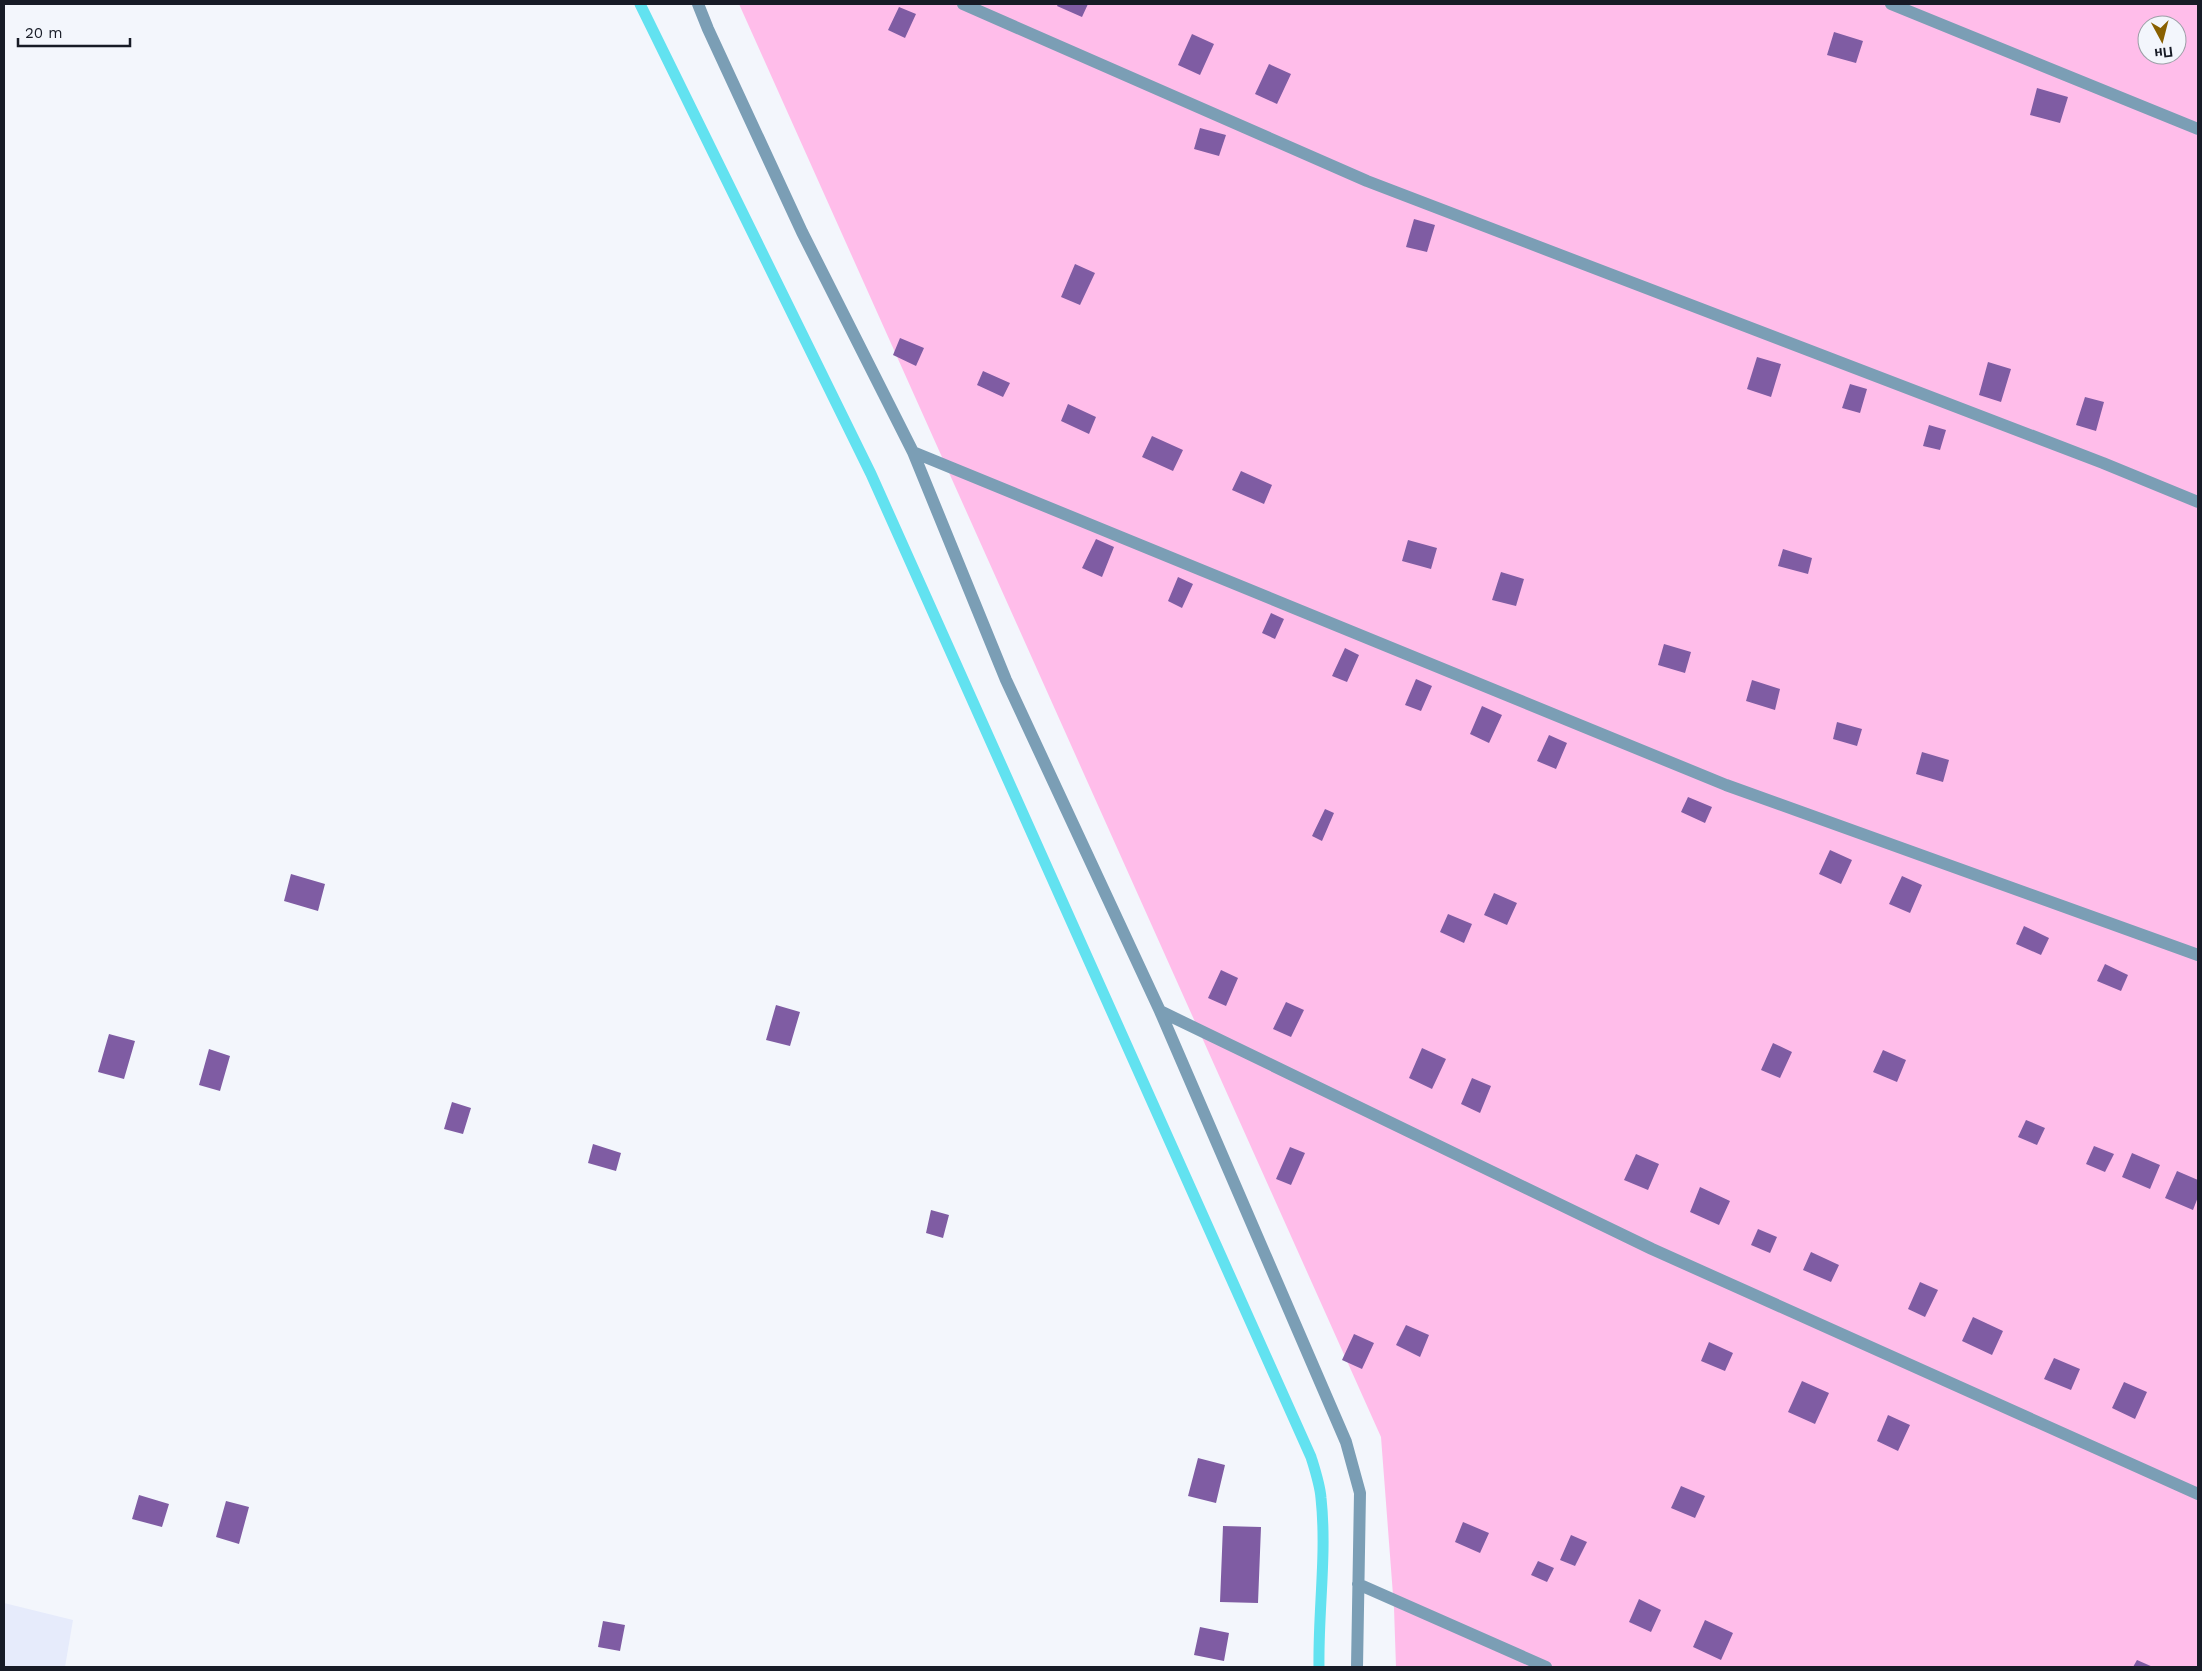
<svg xmlns="http://www.w3.org/2000/svg" width="2202" height="1671" font-family="'Work Sans',sans-serif">
  <style>
    .built { fill: #e6ebfb }
    .green { fill: #ffbdea; fill-rule: evenodd }
    .lines { fill: none; stroke-linecap: round; stroke-linejoin: round }
    .stream { stroke: #62e2f0; stroke-width: 11 }
    .building { fill: #7f5ca3 }
    .minor { stroke: #7b9eb5; stroke-width: 12 }
  </style>
  <rect width="100%" height="100%" fill="#f3f6fc"/>
  <path class="built" d="M 4,1603 L 73,1620 L 65,1667 L 4,1667 Z"/>
  <path class="green" d="M 739,4 L 2198,4 L 2198,1667 L 1396,1667 L 1394,1608 L 1381,1437 ZM 2147,25 L 2177,25 L 2177,55 L 2147,55 Z"/>
  <g class="lines">
    <path class="stream" d="M 640,4 L 871,474 L 1311,1457 C 1315,1470 1320,1485 1321,1498 C 1327,1554 1318,1611 1319,1667"/>
  </g>
  <path class="building" d="M 1058,4 L 1088,4 L 1082,17 L 1057,6 Z
    M 899,7 L 916,14 L 905,38 L 888,30 Z
    M 1834,32 L 1863,41 L 1856,63 L 1827,55 Z
    M 1192,34 L 1214,44 L 1200,75 L 1178,65 Z
    M 1269,64 L 1291,74 L 1277,104 L 1255,94 Z
    M 2037,88 L 2068,97 L 2060,123 L 2030,115 Z
    M 1200,128 L 1226,135 L 1219,156 L 1194,149 Z
    M 1414,219 L 1435,225 L 1427,252 L 1406,247 Z
    M 1075,264 L 1095,273 L 1080,305 L 1061,297 Z
    M 900,338 L 924,348 L 916,366 L 893,355 Z
    M 1757,357 L 1781,364 L 1771,397 L 1747,389 Z
    M 1988,362 L 2011,369 L 2001,402 L 1979,395 Z
    M 983,371 L 1010,383 L 1003,397 L 977,385 Z
    M 1850,384 L 1867,389 L 1860,413 L 1842,408 Z
    M 2085,397 L 2104,402 L 2096,431 L 2076,425 Z
    M 1068,404 L 1096,417 L 1089,434 L 1061,421 Z
    M 1929,425 L 1946,430 L 1940,450 L 1923,446 Z
    M 1152,436 L 1183,450 L 1173,471 L 1142,457 Z
    M 1241,471 L 1272,485 L 1264,504 L 1232,490 Z
    M 1096,539 L 1114,547 L 1102,577 L 1082,568 Z
    M 1408,540 L 1437,548 L 1431,569 L 1402,561 Z
    M 1783,549 L 1812,558 L 1808,574 L 1778,566 Z
    M 1501,572 L 1524,579 L 1516,606 L 1492,600 Z
    M 1178,577 L 1193,584 L 1182,608 L 1168,601 Z
    M 1271,613 L 1284,619 L 1275,639 L 1262,633 Z
    M 1664,644 L 1691,652 L 1685,673 L 1658,665 Z
    M 1345,648 L 1359,655 L 1347,682 L 1332,676 Z
    M 1416,679 L 1432,686 L 1421,711 L 1405,705 Z
    M 1752,680 L 1780,689 L 1775,710 L 1746,701 Z
    M 1482,706 L 1502,715 L 1489,743 L 1470,734 Z
    M 1837,722 L 1862,729 L 1857,746 L 1833,739 Z
    M 1549,735 L 1567,743 L 1556,769 L 1537,761 Z
    M 1922,752 L 1949,760 L 1943,782 L 1916,774 Z
    M 1688,797 L 1712,807 L 1705,823 L 1681,812 Z
    M 1325,809 L 1334,813 L 1322,841 L 1312,836 Z
    M 1830,850 L 1852,860 L 1841,884 L 1819,874 Z
    M 291,874 L 325,884 L 318,911 L 284,901 Z
    M 1902,876 L 1922,885 L 1910,913 L 1889,904 Z
    M 1494,893 L 1517,903 L 1507,925 L 1484,915 Z
    M 1448,914 L 1472,924 L 1464,943 L 1440,932 Z
    M 2024,926 L 2049,938 L 2041,955 L 2016,944 Z
    M 2105,964 L 2128,975 L 2121,991 L 2097,981 Z
    M 1221,970 L 1238,978 L 1226,1006 L 1208,998 Z
    M 1286,1002 L 1304,1010 L 1291,1037 L 1273,1029 Z
    M 776,1005 L 800,1012 L 790,1046 L 766,1040 Z
    M 109,1034 L 135,1041 L 124,1079 L 98,1072 Z
    M 1773,1043 L 1792,1052 L 1780,1078 L 1761,1070 Z
    M 1422,1048 L 1446,1059 L 1432,1089 L 1409,1078 Z
    M 209,1049 L 230,1056 L 220,1091 L 199,1085 Z
    M 1883,1050 L 1906,1060 L 1897,1082 L 1873,1072 Z
    M 1472,1078 L 1491,1086 L 1480,1113 L 1461,1104 Z
    M 452,1102 L 471,1108 L 463,1134 L 444,1129 Z
    M 2026,1120 L 2045,1128 L 2037,1145 L 2018,1137 Z
    M 593,1144 L 621,1153 L 616,1171 L 588,1163 Z
    M 2094,1146 L 2114,1154 L 2105,1172 L 2086,1164 Z
    M 1290,1147 L 1305,1153 L 1291,1185 L 1276,1179 Z
    M 2132,1153 L 2160,1165 L 2150,1189 L 2122,1177 Z
    M 1636,1154 L 1659,1164 L 1648,1190 L 1624,1180 Z
    M 2177,1171 L 2198,1180 L 2198,1197 L 2193,1210 L 2165,1198 Z
    M 1700,1187 L 1730,1201 L 1719,1225 L 1690,1212 Z
    M 931,1210 L 949,1215 L 943,1238 L 926,1233 Z
    M 1758,1229 L 1777,1237 L 1770,1253 L 1751,1245 Z
    M 1811,1252 L 1839,1265 L 1831,1282 L 1803,1270 Z
    M 1920,1282 L 1938,1290 L 1925,1317 L 1908,1309 Z
    M 1973,1317 L 2003,1331 L 1992,1355 L 1962,1341 Z
    M 1406,1325 L 1429,1335 L 1420,1357 L 1396,1345 Z
    M 1354,1334 L 1374,1343 L 1362,1369 L 1342,1360 Z
    M 1709,1342 L 1733,1353 L 1725,1371 L 1701,1361 Z
    M 2054,1358 L 2080,1369 L 2071,1390 L 2044,1379 Z
    M 1802,1381 L 1829,1393 L 1815,1424 L 1788,1412 Z
    M 2124,1382 L 2147,1392 L 2135,1419 L 2112,1408 Z
    M 1888,1415 L 1910,1425 L 1898,1451 L 1877,1441 Z
    M 1198,1458 L 1225,1465 L 1216,1503 L 1188,1496 Z
    M 1681,1486 L 1705,1496 L 1695,1518 L 1671,1508 Z
    M 139,1495 L 169,1504 L 162,1527 L 132,1519 Z
    M 226,1501 L 249,1507 L 239,1544 L 216,1537 Z
    M 1463,1522 L 1489,1533 L 1480,1553 L 1455,1542 Z
    M 1223,1526 L 1261,1527 L 1258,1603 L 1220,1602 Z
    M 1571,1535 L 1587,1542 L 1575,1566 L 1560,1560 Z
    M 1538,1561 L 1554,1568 L 1547,1582 L 1531,1575 Z
    M 1639,1599 L 1661,1610 L 1651,1632 L 1629,1622 Z
    M 1705,1620 L 1733,1633 L 1721,1660 L 1693,1647 Z
    M 603,1621 L 625,1625 L 620,1651 L 598,1647 Z
    M 1200,1627 L 1229,1633 L 1224,1661 L 1194,1655 Z
    M 2137,1660 L 2153,1667 L 2133,1667 Z"/>
  <g class="lines">
    <path class="minor" d="M 698,4 L 708,29 L 802,232 L 913,452 L 1006,680 L 1160,1011 L 1346,1442 L 1360,1493 L 1357,1667
      M 963,4 L 1367,181 L 2103,463 L 2198,502
      M 1891,4 L 2198,129
      M 913,452 L 1726,785 L 2198,955
      M 1160,1011 L 1652,1249 L 2198,1494
      M 1358,1584 L 1546,1667"/>
  </g>
  <rect width="2202" height="1671" fill="none" stroke="#171b26" stroke-width="10"/>
  <g transform="translate(2162 40) rotate(173)"><circle r="24" fill="#f3f6fc" stroke="#9b9ea6"/>
  <path d="M0-4L9 19L0 12L-9 19Z" fill="#896000"/>
  <text y="-8" font-size="14" font-weight="bold" text-anchor="middle" fill="#171b26">Пн</text>
  </g>
  <path d="M18 38v8h112v-8" fill="none" stroke="#171b26" stroke-width="2.5"/>
  <text x="25" y="38" font-size="15" fill="#171b26" stroke="#f3f6fc" stroke-width="4" paint-order="stroke">20 m</text>
</svg>
